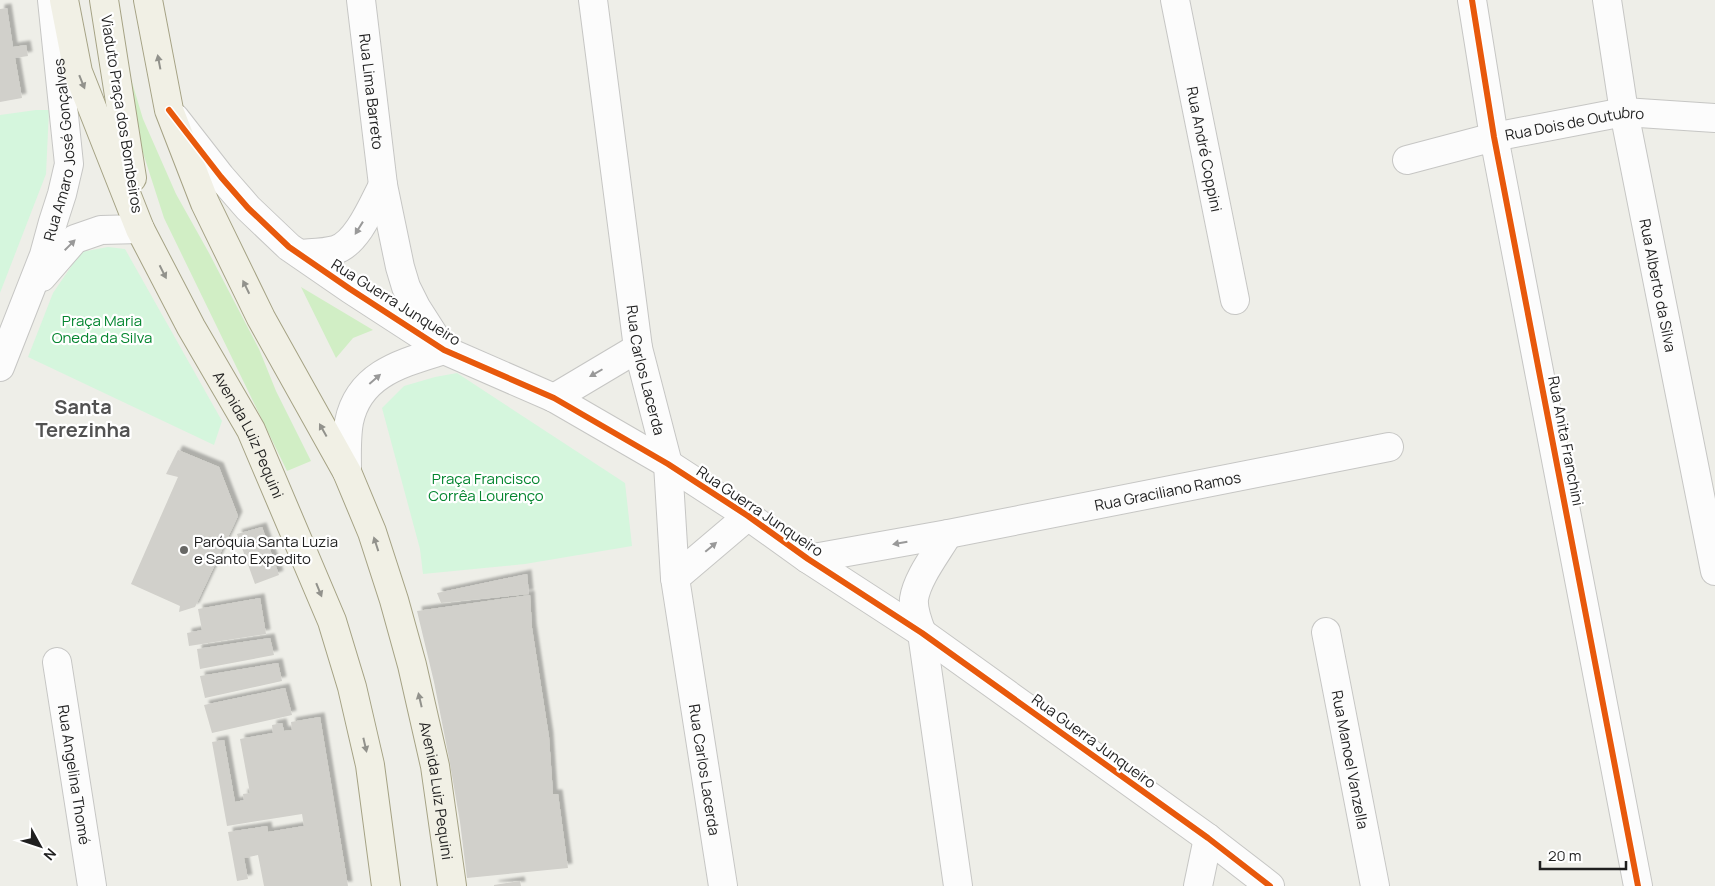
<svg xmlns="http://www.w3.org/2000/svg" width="1715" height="886" viewBox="0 0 1715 886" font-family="Manrope,sans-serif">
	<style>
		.grass { fill: #d1eec5 }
		.park { fill: #d5f6dd }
		.building { fill: #d1d0cb; filter: url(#shadow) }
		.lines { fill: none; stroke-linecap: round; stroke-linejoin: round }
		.street-casing { stroke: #c6c6c4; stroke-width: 30 }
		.primary-casing { stroke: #a5a284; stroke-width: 30 }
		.street { stroke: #fcfcfc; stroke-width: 28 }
		.primary { stroke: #f1f0e5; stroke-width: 28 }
		.cycleway-casing { stroke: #fff; stroke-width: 9 }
		.cycleway { stroke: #e8590c; stroke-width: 6 }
		.oneway { fill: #92928c }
		.oneway2 { fill: #999 }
		.poi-dot { fill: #676765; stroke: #fff; stroke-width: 2 }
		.labels { text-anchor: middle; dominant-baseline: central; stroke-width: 4.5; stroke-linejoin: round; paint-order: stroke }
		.street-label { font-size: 15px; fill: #1f1f1f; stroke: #fff }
		.park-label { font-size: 15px; fill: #058630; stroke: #fff }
		.poi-label { font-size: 15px; fill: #1f1f1f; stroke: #fff; text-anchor: start }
		.district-label { font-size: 20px; font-weight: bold; fill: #525252; stroke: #fff }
	</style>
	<defs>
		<filter id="shadow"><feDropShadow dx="4.5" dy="-4.5" stdDeviation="1" flood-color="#0004"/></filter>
	</defs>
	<rect width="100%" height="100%" fill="#eeeee8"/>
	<!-- grass -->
	<g class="grass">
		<path d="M120,42L143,119L176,194L209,253L259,349L276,391L311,461L287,471L164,218L135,128Z"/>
		<path d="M301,287L373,330L353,338L336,358Z"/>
	</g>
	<!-- park -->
	<g class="park">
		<path d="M36,110H49L46,174L0,293V115Z"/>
		<path d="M108,247L125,249L222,421L214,445L28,357L53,293L81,252Z"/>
		<path d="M457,373L625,483L632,546L525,564L423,574L420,549L382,408L404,386L435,377Z"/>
	</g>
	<!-- building -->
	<g class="building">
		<path d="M7,8L13,47L26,45L28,56L15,58L22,98L0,102V9Z"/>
		<path d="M178,450L219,467L238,516L195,607L179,612L180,606L131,584L178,477L166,474Z"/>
		<path d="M262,527L279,575L255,584L237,534Z"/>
		<path d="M527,574L529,594L441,603L437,593Z"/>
		<path d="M530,595L532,628L549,737L553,794H558L568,868L467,878L460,822L449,758L434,682L417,611Z"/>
		<path d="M260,598L266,634L189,646L187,633L202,630L198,609Z"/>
		<path d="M270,638L274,655L200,669L197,649Z"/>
		<path d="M278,663L282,681L205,698L200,676Z"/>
		<path d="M285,688L292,715L212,733L204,705Z"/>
		<path d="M320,717L348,886H264L258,855L244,858L248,879L237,881L228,832L267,826L268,832L304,826L302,814L227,826L212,742L224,740L235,802L244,800L243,794L250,793L240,739L273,733L272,725L282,723L284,731L292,730L291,722Z"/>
		<path d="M520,881L521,886H494V885Z"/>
	</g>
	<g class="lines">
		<!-- street casing -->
		<g class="street-casing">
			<g id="street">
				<path id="s1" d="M361,0L383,185L400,267L406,287L416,307L439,343"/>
				<path id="s2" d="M593,0L638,348L668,464L675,578L723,886"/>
				<path id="s3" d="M1175,0L1235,300"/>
				<path d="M1472,0L1494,137L1638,886"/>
				<path id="s4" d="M1607,0L1624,112L1715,571"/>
				<path d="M175,118L221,177L248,208L289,247L350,289L444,350L554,398L668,464L748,516L808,559L922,633L1208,838L1270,886"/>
				<path id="s5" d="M1407,160L1494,137L1624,112L1715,118"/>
				<path d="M300,254C311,253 324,253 335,250C357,244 373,204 383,185"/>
				<path d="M42,277L75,239L101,230L140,229"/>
				<path id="s6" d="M0,367L44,255L53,222L62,194L69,164L52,0"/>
				<path d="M554,398L638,348"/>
				<path d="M347,472C347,456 346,438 349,422C359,373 403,363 444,350"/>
				<path d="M948,534C937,553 917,578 914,599C913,610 918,623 922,633L958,886"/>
				<path id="s7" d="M808,559L948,534L1389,447"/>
				<path d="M675,578L748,516"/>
				<path id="s8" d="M1326,632L1375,886"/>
				<path id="s9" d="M57,662L92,886"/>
				<path d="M1198,886L1208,838"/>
			</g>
		</g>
		<!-- primary casing -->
		<g class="primary-casing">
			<g id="primary">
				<path id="s10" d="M64,0L78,72L140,229L191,327L251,430L332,621L352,687L370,765L386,886"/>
				<path d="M104,0L132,178"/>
				<path id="s11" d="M148,0L169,110L205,203L261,318L347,472L372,532L394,600L412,665L435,766L452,886"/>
			</g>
		</g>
		<!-- street -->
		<use href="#street" class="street"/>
		<!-- primary -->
		<use href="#primary" class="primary"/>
		<!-- cycleway casing -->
		<g class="cycleway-casing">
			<g id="cycleway">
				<path d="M1472,0L1494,137L1638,886"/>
				<path d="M169,110L221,177L248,208L289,247L350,289L444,350L554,398L668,464L748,516L808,559L922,633L1208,838L1270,886"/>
			</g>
		</g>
		<!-- cycleway -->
		<use href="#cycleway" class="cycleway"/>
	</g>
	<!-- one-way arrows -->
	<defs><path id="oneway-solid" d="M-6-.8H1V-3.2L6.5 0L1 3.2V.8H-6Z" transform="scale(1.25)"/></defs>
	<g class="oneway">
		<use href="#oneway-solid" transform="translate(159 62) rotate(-101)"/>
		<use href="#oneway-solid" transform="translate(82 82) rotate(68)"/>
		<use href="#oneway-solid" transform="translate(163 272) rotate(63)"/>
		<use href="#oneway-solid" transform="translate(246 287) rotate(-116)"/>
		<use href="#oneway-solid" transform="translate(323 430) rotate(-119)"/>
		<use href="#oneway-solid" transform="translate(376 544) rotate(-108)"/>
		<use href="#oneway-solid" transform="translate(319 590) rotate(68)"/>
		<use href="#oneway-solid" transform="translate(420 700) rotate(-103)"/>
		<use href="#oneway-solid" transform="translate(365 745) rotate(77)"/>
	</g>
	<g class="oneway2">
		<use href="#oneway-solid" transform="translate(359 228) rotate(122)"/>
		<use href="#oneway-solid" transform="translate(70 245) rotate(-45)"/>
		<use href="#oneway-solid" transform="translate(596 373) rotate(150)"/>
		<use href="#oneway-solid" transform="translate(375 379) rotate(-41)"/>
		<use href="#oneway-solid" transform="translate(900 543) rotate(170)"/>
		<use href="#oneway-solid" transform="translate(711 547) rotate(-40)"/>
	</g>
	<!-- markers -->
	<circle class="poi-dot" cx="184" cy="550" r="5"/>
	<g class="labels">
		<!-- street labels -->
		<g class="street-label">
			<text stroke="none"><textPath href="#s1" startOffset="92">Rua Lima Barreto</textPath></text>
			<text transform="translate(122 114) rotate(81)">Viaduto Praça dos Bombeiros</text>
			<text stroke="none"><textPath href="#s5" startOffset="172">Rua Dois de Outubro</textPath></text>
			<text stroke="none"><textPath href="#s6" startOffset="228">Rua Amaro José Gonçalves</textPath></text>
			<text stroke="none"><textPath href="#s3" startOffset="152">Rua André Coppini</textPath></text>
			<text stroke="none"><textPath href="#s4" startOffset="290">Rua Alberto da Silva</textPath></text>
			<text transform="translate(396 302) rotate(32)">Rua Guerra Junqueiro</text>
			<text stroke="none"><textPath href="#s2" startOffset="374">Rua Carlos Lacerda</textPath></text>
			<text stroke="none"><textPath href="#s10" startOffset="475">Avenida Luiz Pequini</textPath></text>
			<text transform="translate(1566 441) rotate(79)">Rua Anita Franchini</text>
			<text stroke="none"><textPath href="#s7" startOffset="366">Rua Graciliano Ramos</textPath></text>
			<text transform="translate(760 511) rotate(34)">Rua Guerra Junqueiro</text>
			<text transform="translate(1094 741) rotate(36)">Rua Guerra Junqueiro</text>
			<text stroke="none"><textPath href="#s8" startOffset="130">Rua Manoel Vanzella</textPath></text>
			<text stroke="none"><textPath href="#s2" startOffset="779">Rua Carlos Lacerda</textPath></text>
			<text stroke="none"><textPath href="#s9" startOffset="114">Rua Angelina Thomé</textPath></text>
			<text stroke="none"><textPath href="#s11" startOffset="848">Avenida Luiz Pequini</textPath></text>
		</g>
		<!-- park labels -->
		<g class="park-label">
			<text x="102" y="320">Praça Maria<tspan x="102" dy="17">Oneda da Silva</tspan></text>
			<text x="486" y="478">Praça Francisco<tspan x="486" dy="17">Corrêa Lourenço</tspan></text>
		</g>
		<!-- poi labels -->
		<g class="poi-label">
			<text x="194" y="541">Paróquia Santa Luzia<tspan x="194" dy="17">e Santo Expedito</tspan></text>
		</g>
		<!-- district labels -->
		<g class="district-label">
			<text x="83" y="406">Santa<tspan x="83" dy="23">Terezinha</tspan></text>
		</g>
	</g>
	<!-- north arrow -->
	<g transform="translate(40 846) rotate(130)" stroke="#ffffff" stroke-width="4" paint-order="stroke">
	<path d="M0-4L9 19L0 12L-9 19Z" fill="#1f1f1f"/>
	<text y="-8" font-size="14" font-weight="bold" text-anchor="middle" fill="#1f1f1f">N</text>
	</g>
	<!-- scale -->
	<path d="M1540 861v8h86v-8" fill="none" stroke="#1f1f1f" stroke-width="2.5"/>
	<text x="1548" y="861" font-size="15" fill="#1f1f1f" stroke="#ffffff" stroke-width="4" paint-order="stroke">20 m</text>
</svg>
